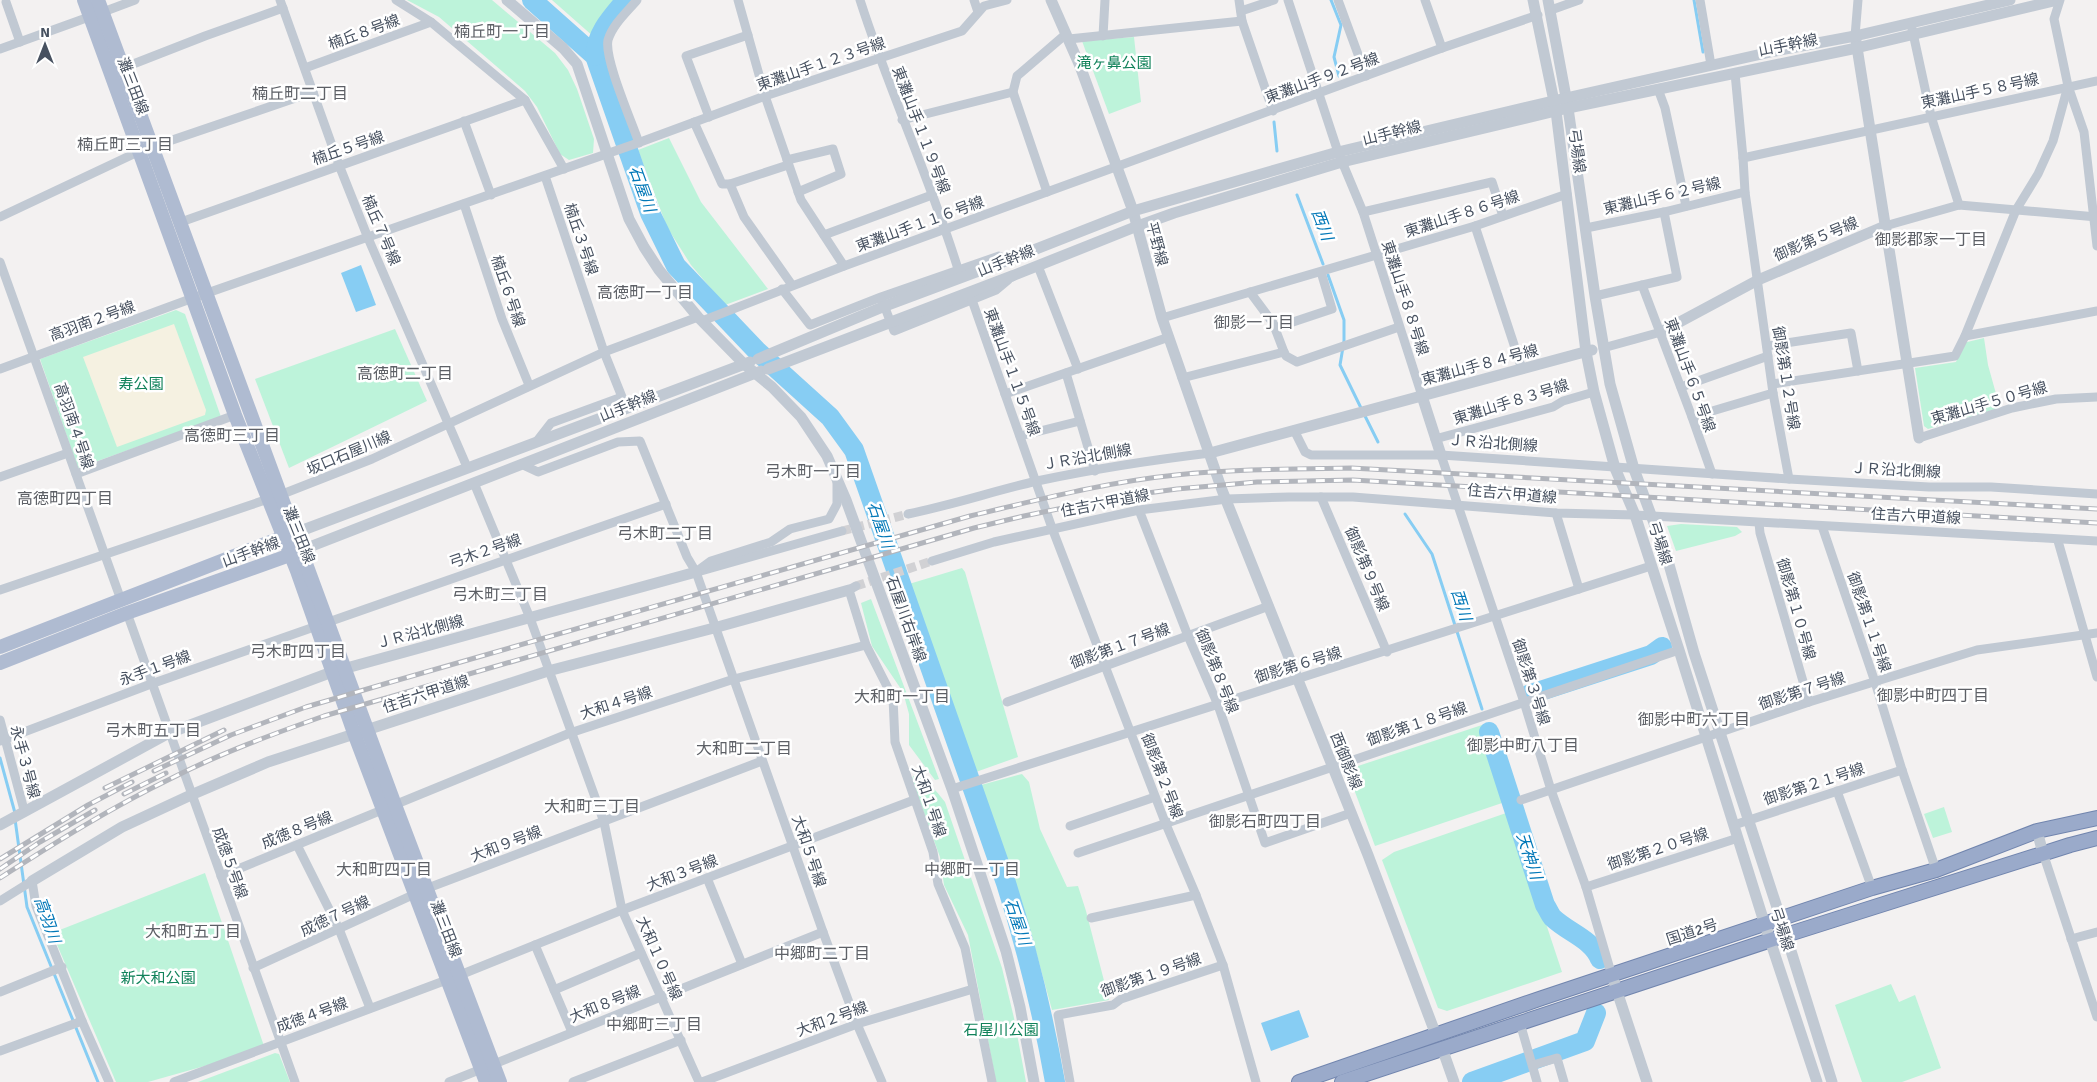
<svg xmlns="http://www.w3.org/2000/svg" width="2097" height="1082" viewBox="0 0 2097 1082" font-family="Signika,'Noto Sans JP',sans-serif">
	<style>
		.green { fill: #bdf3da }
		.sand { fill: #f5f1e1 }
		.water { fill: #87cdf3 }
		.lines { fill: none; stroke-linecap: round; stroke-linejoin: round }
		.stream { stroke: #87cdf3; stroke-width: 3 }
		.river { stroke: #87cdf3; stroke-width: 20 }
		.minor-tunnel { stroke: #d1d1d4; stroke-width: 9; stroke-dasharray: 9 4.5; stroke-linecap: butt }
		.trunk-casing { stroke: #7185ae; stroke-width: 16 }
		.minor { stroke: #c1c9d3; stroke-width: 9 }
		.tertiary { stroke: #c1c9d3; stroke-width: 11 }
		.primary { stroke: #afbbd1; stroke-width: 14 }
		.trunk { stroke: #9aaaca; stroke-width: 14 }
		.rail-casing { stroke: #b2b5bc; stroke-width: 5 }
		.rail { stroke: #fff; stroke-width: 3; stroke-dasharray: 9; stroke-linecap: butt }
		.tertiary-bridge { stroke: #c1c9d3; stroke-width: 11 }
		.labels { text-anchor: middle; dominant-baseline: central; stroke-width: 5; stroke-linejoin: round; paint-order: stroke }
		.street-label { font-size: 15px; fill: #475160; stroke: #fff }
		.park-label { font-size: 15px; fill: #11825a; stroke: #fff }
		.neighbourhood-label { font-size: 16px; fill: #5d6066; stroke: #fff }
		.water-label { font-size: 16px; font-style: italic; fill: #0278b8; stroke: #fff }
	</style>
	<rect width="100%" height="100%" fill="#f3f1f1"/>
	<!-- green -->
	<g class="green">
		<path d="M407,0H492L555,53L568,70L577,89L594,139L593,153L569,160L560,154L537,107L525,91L439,17Z"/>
		<path d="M552,0H619L601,24L594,37Z"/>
		<path d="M1134,37L1141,102L1109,114L1082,41Z"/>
		<path d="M669,138L701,202L768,289L725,305L691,265L667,227L638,150Z"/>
		<path d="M176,310L185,314L221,417L78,468L40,359Z"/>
		<path d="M395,329L427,401L289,468L255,379Z"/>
		<path d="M1984,338L1988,365L2000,408L1928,429L1924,426L1915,368L1956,362L1963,343Z"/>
		<path d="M1681,524L1737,527L1742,532L1735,536L1676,551L1667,526Z"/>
		<path d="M962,568L965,572L1018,757L973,773L909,584Z"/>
		<path d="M871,599L939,779L935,780L909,745V714L903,692L872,646L861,603Z"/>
		<path d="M1482,725L1505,802L1375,846L1348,773L1349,769Z"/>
		<path d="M1022,774L1029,782L1040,829L1067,887L1078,886L1086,911L1109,1000L1052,1010L1032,937L981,785Z"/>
		<path d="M913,776C926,777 937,792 945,802L1002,968L1014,1018L1026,1082H996L968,935L944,885L940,857L912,780Z"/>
		<path d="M1944,807L1952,832L1933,838L1924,814Z"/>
		<path d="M1509,812L1562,972L1447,1011L1438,1008L1382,860L1394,852Z"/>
		<path d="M205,873L265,1049L148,1082H116L52,933Z"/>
		<path d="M1891,984L1899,1002L1915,995L1941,1068L1902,1082H1862L1835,1005Z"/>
		<path d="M275,1053L279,1054L290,1082H198Z"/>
	</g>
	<!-- sand -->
	<path class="sand" d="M174,324L206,410L205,415L117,447L83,357Z"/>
	<!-- water -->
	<g class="water">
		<path d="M361,265L376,305L356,312L341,273Z"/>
		<path d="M1299,1010L1309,1037L1271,1051L1261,1023Z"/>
	</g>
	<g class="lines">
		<!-- stream -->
		<g class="stream">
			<path d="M1331,0L1341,25L1334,57L1339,76"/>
			<path d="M1694,0L1703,52"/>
			<path d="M1274,122L1277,151"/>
			<path d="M1297,195L1323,264"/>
			<path d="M1328,275L1344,320V341L1340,365L1361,408"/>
			<path d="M1364,414L1378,442"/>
			<path d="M1405,514L1432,554L1482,709"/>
			<path d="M0,758L15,813"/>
			<path d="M15,819L27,907L98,1082"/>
		</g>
		<!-- river -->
		<g class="river">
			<path d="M532,0L595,56L650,213L676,266L757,351L830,417L854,450L1006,883C1027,949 1043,1014 1055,1082"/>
			<path d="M595,56C597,32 611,18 626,0"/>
			<path d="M1528,695L1651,655L1662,647"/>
			<path d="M1489,732L1545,905C1548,909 1550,915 1553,918C1569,933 1592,939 1600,959"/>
			<path d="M1472,1082L1585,1041L1596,1013"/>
		</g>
		<!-- minor-tunnel -->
		<g class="minor-tunnel">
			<path d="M842,531L908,514"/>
			<path d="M856,586L932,561"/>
		</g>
		<!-- trunk casing -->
		<g class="trunk-casing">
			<g id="trunk">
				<path d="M1299,1082L1542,998L1872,888L1936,870L2037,831L2097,818"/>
				<path d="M1342,1082L1786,935L2070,845L2097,838"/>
			</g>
		</g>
		<!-- minor -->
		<g class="minor">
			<path d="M280,0L339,165L368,238L467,467"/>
			<path d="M396,0L431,22L525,100L564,169"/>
			<path d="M637,0C627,12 613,24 608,40C604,59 632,122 639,143"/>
			<path d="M738,0L765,96L801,200L844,266"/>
			<path d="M860,0C889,91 930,178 958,269"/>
			<path d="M974,0L978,12"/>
			<path d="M1239,0L1242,21L1273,111"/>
			<path d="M1288,0L1338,152L1363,212L1422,396"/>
			<path d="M1338,0L1366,76"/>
			<path d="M1425,0L1442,48"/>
			<path d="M1700,0L1711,65"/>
			<path d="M6,2L20,42"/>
			<path d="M1551,10L1579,0"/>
			<path d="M1241,11L1274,0"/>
			<path d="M103,12L135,0"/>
			<path d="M1911,24L1931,116L1959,205"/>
			<path d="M1103,36L1105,0"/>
			<path d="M1855,36L1858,0"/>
			<path d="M1069,39L1242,21"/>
			<path d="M0,49L89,17"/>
			<path d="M123,68L205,36L283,8"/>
			<path d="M305,68L431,22"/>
			<path d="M1735,73L1743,158"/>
			<path d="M2068,86L2084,132L2097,246"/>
			<path d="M1658,89L1665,108L1686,206"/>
			<path d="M709,117L686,56L748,35"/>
			<path d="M902,120L1013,92"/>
			<path d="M464,121L491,195"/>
			<path d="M694,122L722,184H730L744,217L792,285"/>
			<path d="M787,160L833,149L841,174L798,192"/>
			<path d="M730,184L788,165"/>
			<path d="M1047,192L1013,92L1017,76L1066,34"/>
			<path d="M464,204L502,319L529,385"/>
			<path d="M1363,212L1492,182L1503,216"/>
			<path d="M0,217L140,151L313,92"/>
			<path d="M181,222L525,100"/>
			<path d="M1475,226L1522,369"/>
			<path d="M1885,226L1959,205L2097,217"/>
			<path d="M1586,228L1664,212L1745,192"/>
			<path d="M824,235L932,195"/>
			<path d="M0,262L121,600"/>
			<path d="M1038,266L1078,369"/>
			<path d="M1642,285L1692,417L1712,474"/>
			<path d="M782,289L810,325L881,297L999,256L1008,260"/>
			<path d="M1250,292L1273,323L1284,352"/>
			<path d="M1595,296L1677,277L1664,212"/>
			<path d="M882,300L894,331L996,290L1008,280"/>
			<path d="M972,300L1052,528L1165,822L1196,895L1223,965L1256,1082"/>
			<path d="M1162,318L1475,226L1567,194"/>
			<path d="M702,321L844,266L1442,48L1538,15"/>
			<path d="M1275,328L1332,309L1321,272"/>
			<path d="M1965,336L2097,311"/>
			<path d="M1767,346L1851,333L1858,371"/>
			<path d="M1603,348L1661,332"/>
			<path d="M0,369L193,298L635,144L765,96L962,31L984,6L1007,0"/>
			<path d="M1066,373L1095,471"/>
			<path d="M1182,378L1284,352L1286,356L1297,362L1399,327"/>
			<path d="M1773,384L1955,356L1965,336L2016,210L2038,174L2053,141L2068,86L2054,19L2060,0"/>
			<path d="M1681,387L1768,356"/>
			<path d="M1005,394L1169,337"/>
			<path d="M1692,417L1773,393"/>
			<path d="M1294,430L1305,452L1311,455H1441L1789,479L1929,487H1991L2097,494"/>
			<path d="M1020,436L1080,421"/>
			<path d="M1919,438L2012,408L2056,399L2097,397"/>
			<path d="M1435,439L1553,407L1563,401L1594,392"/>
			<path d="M537,441L551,423L622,397L604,352L545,176"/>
			<path d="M1441,455L1524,702L1551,790L1586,887L1612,976"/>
			<path d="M523,465L538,472L618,442L640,441L687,557L696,572L823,932L857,1024L882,1082"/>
			<path d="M76,474L235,415"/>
			<path d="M0,477L68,453"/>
			<path d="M1789,479L1773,393L1745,192L1743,158L2097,81"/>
			<path d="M474,483L530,618L604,822L622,910L699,1082"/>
			<path d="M1321,497L1387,652"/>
			<path d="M1139,510L1188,636L1218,705L1265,843L1351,813"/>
			<path d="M1556,513L1579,589"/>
			<path d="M908,514C952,505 994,491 1037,481C1094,469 1152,460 1210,453"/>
			<path d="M1759,523L1760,533L1809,702"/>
			<path d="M1822,526L1875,682L1902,770L1936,870"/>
			<path d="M2058,541L2097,677"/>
			<path d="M932,561L994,542L1139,510L1227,499L1289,497H1353L1556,513L1635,515L2097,541"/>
			<path d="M701,571L842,531"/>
			<path d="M696,572L711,561L771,542L790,529L829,519L837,504V483"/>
			<path d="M856,586L849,590L866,645L893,698L895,742L933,852L938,884L965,948L992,1082"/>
			<path d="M0,590L280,495L372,459L604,352L698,317"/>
			<path d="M127,613L295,1082"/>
			<path d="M1007,702L1269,606"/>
			<path d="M0,720L24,810"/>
			<path d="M0,741L151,684L666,504"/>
			<path d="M952,789L1651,566"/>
			<path d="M1837,791L1872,888"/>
			<path d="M1521,800L1809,702L1977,650L2097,633"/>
			<path d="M1734,825L1902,770"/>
			<path d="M1070,826L1155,797"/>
			<path d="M297,845L339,929L370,1008"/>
			<path d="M1078,853L1679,650"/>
			<path d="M2043,853L2097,1017"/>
			<path d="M221,876L570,733L734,679L866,645"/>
			<path d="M707,878L742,964"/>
			<path d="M1586,887L1738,838"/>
			<path d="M0,901L32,881L36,906L82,1021"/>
			<path d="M1091,918L1196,895"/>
			<path d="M2071,939L2097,932"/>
			<path d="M535,945L572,1032"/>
			<path d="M253,968L428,888L762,761"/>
			<path d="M554,990L641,953"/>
			<path d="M0,992L62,967"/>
			<path d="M1520,1023L1537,1082"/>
			<path d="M0,1051L82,1021L109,1082"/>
			<path d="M1533,1065L1557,1058L1564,1082"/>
			<path d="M174,1082L460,975L622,910L914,800"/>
			<path d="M449,1082L823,932"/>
			<path d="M573,1082L681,1040"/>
			<path d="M702,1082L857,1024L973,989"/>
			<path d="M1070,1082L1058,1015L1113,1005L1121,999L1223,965"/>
		</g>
		<!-- tertiary -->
		<g class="tertiary">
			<path d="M507,0L563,48L577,64L629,219L644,247L659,270L698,317L744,364L772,387L801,417L827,456L846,500L952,789L1006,951L1020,1007L1034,1082"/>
			<path d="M1051,0L1080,66L1133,211L1162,318L1222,490L1368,855L1436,1035"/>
			<path d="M1533,0L1556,111L1586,352L1594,392L1615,468L1635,515L1679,650L1765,925L1817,1082"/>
			<path d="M1548,0L1568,108L1595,296L1610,384L1634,469L1668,561L1694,653L1786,935L1832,1082"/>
			<path d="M1856,41L1919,438"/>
			<path d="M1008,260L1133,211L1338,152L1566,98L1775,51L1855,36L2010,0"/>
			<path d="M1012,276L1135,227L1174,213L1342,162L1568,108L1852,49L2058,0"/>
			<path d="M1661,332L1758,280L1885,226"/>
			<path d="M1422,396L1441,455"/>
			<path d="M1210,453L1592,350"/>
			<path d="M295,533L750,362"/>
			<path d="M294,553L761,371"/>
			<path d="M0,825L169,733L332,672L696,572"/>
			<path d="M2037,831L2043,853"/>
			<path d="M32,881L122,827L191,795L268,762L548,671L714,628L849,590"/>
			<path d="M1612,976L1647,1082"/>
			<path d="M1442,1048L1454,1082"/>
		</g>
		<!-- primary -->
		<g class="primary">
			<path d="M84,0L235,415L297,571L354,733L486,1082"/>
			<path d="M98,0L395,805L500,1082"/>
			<path d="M0,647L291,534"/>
			<path d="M0,663L127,613L290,555"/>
		</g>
		<!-- trunk -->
		<use href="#trunk" class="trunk"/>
		<!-- rail casing -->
		<g class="rail-casing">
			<g id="rail">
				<path d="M154,771L231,735L306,707L391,682L970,516C1038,500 1106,482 1176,475C1234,469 1292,469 1351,468L2097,509"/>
				<path d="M105,788L224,730"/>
				<path d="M124,794L166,773"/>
				<path d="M0,859L88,805L132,782"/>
				<path d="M0,869L40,842L95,810"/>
				<path d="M0,878C56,842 112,807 172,778C221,753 273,734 324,716L974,528L1024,516L1111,498L1177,489L1257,482L1353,480L2097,523"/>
			</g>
		</g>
		<!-- rail -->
		<use href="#rail" class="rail"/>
		<!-- tertiary-bridge -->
		<g class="tertiary-bridge">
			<path d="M758,359L885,306L1008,260"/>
			<path d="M768,369L1012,276"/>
		</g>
	</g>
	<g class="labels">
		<!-- street labels -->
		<g class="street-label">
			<text transform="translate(364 32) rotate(-20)">楠丘８号線</text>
			<text transform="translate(1788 45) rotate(-11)">山手幹線</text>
			<text transform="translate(821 64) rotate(-19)">東灘山手１２３号線</text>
			<text transform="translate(1322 78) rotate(-20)">東灘山手９２号線</text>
			<text transform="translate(133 86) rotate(69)">灘三田線</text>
			<text transform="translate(1980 91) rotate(-12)">東灘山手５８号線</text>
			<text transform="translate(921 130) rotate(69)">東灘山手１１９号線</text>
			<text transform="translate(1392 133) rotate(-14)">山手幹線</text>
			<text transform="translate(348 148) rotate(-19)">楠丘５号線</text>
			<text transform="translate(1577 151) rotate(82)">弓場線</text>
			<text transform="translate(1662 196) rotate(-13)">東灘山手６２号線</text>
			<text transform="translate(1462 214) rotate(-18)">東灘山手８６号線</text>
			<text transform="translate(920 224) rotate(-20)">東灘山手１１６号線</text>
			<text transform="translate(381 230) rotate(67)">楠丘７号線</text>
			<text transform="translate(581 239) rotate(71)">楠丘３号線</text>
			<text transform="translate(1816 239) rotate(-23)">御影第５号線</text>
			<text transform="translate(1157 244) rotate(75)">平野線</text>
			<text transform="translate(1006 261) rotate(-22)">山手幹線</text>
			<text transform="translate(508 291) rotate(71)">楠丘６号線</text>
			<text transform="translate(1405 298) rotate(72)">東灘山手８８号線</text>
			<text transform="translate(92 321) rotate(-20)">高羽南２号線</text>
			<text transform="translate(1480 365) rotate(-15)">東灘山手８４号線</text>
			<text transform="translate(1012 372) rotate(70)">東灘山手１１５号線</text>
			<text transform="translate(1690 375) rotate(70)">東灘山手６５号線</text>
			<text transform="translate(1786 378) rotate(81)">御影第１２号線</text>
			<text transform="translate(1511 402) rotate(-17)">東灘山手８３号線</text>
			<text transform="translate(1989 403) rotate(-16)">東灘山手５０号線</text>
			<text transform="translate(628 406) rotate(-22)">山手幹線</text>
			<text transform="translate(74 426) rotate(71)">高羽南４号線</text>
			<text transform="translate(1493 443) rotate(4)">ＪＲ沿北側線</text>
			<text transform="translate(349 453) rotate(-23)">坂口石屋川線</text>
			<text transform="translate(1087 457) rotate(-10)">ＪＲ沿北側線</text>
			<text transform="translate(1896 470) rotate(3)">ＪＲ沿北側線</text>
			<text transform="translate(1512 494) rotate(5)">住吉六甲道線</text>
			<text transform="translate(1105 503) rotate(-11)">住吉六甲道線</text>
			<text transform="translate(1916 516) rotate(3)">住吉六甲道線</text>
			<text transform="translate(299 535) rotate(68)">灘三田線</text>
			<text transform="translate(1660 543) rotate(72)">弓場線</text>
			<text transform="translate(485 551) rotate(-19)">弓木２号線</text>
			<text transform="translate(251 552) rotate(-20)">山手幹線</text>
			<text transform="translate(1367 569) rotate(67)">御影第９号線</text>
			<text transform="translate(1796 609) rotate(74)">御影第１０号線</text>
			<text transform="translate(906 619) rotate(70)">石屋川右岸線</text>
			<text transform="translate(1869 622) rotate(71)">御影第１１号線</text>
			<text transform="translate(420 632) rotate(-15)">ＪＲ沿北側線</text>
			<text transform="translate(1120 646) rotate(-20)">御影第１７号線</text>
			<text transform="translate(1298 665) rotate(-17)">御影第６号線</text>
			<text transform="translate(155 668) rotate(-20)">永手１号線</text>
			<text transform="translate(1217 671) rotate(68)">御影第８号線</text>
			<text transform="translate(1531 682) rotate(72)">御影第３号線</text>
			<text transform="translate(1802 691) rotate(-18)">御影第７号線</text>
			<text transform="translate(426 694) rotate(-18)">住吉六甲道線</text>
			<text transform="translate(616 703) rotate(-18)">大和４号線</text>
			<text transform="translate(1417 724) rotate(-19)">御影第１８号線</text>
			<text transform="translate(1346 761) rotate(68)">西御影線</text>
			<text transform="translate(25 762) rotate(75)">永手３号線</text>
			<text transform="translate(1162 776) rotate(69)">御影第２号線</text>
			<text transform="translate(1814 784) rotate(-18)">御影第２１号線</text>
			<text transform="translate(929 801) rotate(71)">大和１号線</text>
			<text transform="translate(297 830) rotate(-22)">成徳８号線</text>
			<text transform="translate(506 844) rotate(-21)">大和９号線</text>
			<text transform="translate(1658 849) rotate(-18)">御影第２０号線</text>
			<text transform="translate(809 851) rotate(71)">大和５号線</text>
			<text transform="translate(230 863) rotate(70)">成徳５号線</text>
			<text transform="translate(682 873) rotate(-21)">大和３号線</text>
			<text transform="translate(335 916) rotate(-25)">成徳７号線</text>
			<text transform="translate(446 929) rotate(69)">灘三田線</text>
			<text transform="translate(1782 929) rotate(72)">弓場線</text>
			<text transform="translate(1692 932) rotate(-18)">国道2号</text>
			<text transform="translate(659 958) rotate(66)">大和１０号線</text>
			<text transform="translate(1151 975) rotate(-19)">御影第１９号線</text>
			<text transform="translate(605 1004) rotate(-22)">大和８号線</text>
			<text transform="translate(312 1015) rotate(-20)">成徳４号線</text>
			<text transform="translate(832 1019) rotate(-20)">大和２号線</text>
		</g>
		<!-- park labels -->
		<g class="park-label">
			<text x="1114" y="63">滝ヶ鼻公園</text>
			<text x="141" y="384">寿公園</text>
			<text x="158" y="978">新大和公園</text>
			<text x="1001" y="1030">石屋川公園</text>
		</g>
		<!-- neighbourhood labels -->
		<g class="neighbourhood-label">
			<text x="502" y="32">楠丘町一丁目</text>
			<text x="300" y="94">楠丘町二丁目</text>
			<text x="125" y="145">楠丘町三丁目</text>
			<text x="1931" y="240">御影郡家一丁目</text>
			<text x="645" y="293">高徳町一丁目</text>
			<text x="1254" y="323">御影一丁目</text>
			<text x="405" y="374">高徳町二丁目</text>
			<text x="232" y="436">高徳町三丁目</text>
			<text x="813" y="472">弓木町一丁目</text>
			<text x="65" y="499">高徳町四丁目</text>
			<text x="665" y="534">弓木町二丁目</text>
			<text x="500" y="595">弓木町三丁目</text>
			<text x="298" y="652">弓木町四丁目</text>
			<text x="1933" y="696">御影中町四丁目</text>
			<text x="902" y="697">大和町一丁目</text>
			<text x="1694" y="720">御影中町六丁目</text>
			<text x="153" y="731">弓木町五丁目</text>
			<text x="1523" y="746">御影中町八丁目</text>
			<text x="744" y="749">大和町二丁目</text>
			<text x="592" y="807">大和町三丁目</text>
			<text x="1265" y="822">御影石町四丁目</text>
			<text x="384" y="870">大和町四丁目</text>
			<text x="972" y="870">中郷町一丁目</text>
			<text x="193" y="932">大和町五丁目</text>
			<text x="822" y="954">中郷町二丁目</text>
			<text x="654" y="1025">中郷町三丁目</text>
		</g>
		<!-- water labels -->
		<g class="water-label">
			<text transform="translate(642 189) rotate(70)">石屋川</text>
			<text transform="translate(1322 225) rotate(69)">西川</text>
			<text transform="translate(880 525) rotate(71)">石屋川</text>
			<text transform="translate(1461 605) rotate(72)">西川</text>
			<text transform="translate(1529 856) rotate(72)">天神川</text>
			<text transform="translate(47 920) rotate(71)">高羽川</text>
			<text transform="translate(1017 922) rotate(71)">石屋川</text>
		</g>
	</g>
	<!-- north arrow -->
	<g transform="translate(45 45)" stroke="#ffffff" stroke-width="4" paint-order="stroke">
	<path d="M0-4L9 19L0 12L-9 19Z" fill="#475160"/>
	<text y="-8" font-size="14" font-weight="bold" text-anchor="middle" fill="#475160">N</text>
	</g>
</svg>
